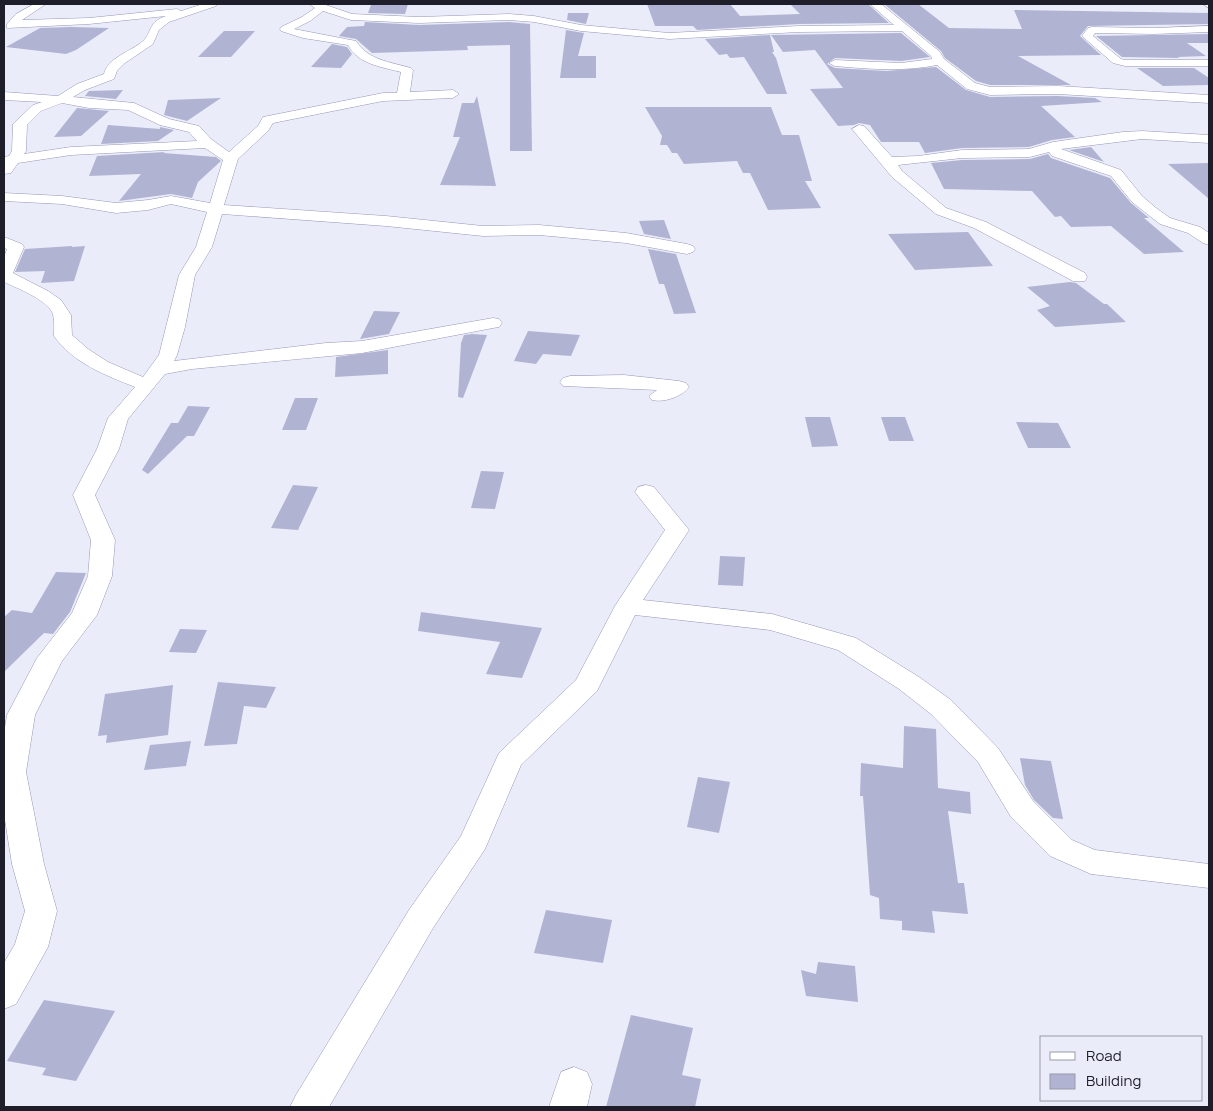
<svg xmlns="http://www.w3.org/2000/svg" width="1213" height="1111" viewBox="0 0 1213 1111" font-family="Manrope,sans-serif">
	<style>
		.building { fill: #b1b3d3 }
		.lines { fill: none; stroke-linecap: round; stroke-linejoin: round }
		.minor-casing { stroke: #9597b7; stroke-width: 1 }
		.minor { fill: #fff; fill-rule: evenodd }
	</style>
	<rect width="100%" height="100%" fill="#ebecfa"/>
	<!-- building -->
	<g class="building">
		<path d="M408,4L405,14L368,13L371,5Z"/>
		<path d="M647,4H730L740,16L800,14L790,4H868L889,23L799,24L697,30L693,26H655Z"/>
		<path d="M884,4H918L949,28L1022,29L1014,10L1209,13V24L1088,26L1080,36L1101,55L1018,56L1071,85H990L976,81L945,58L941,51Z"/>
		<path d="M568,13H589L586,24L567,20Z"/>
		<path d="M365,22L419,25L509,22L530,24L532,151H510V45L467,46L468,50L372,53L356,39L339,36L347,27L364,26Z"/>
		<path d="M71,27L109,28L76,50L66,54L6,47L40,28Z"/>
		<path d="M566,30L584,33L578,56H596V78H560Z"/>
		<path d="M224,31H255L231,57H198Z"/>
		<path d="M901,33L930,57L901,61L835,58L827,64L835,68L886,71L936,67L966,90L990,97L1058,96L1095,98L1102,102L1041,106L1075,137L1052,140L1029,147L962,148L925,153L919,142H881L870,125L859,123L854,125L838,126L810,89L843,88L815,50L783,52L771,35Z"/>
		<path d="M1209,34V43H1187L1206,56L1177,57L1180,58L1122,57L1096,36Z"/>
		<path d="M770,35L774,52H772L776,58L787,94H767L744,57L730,58L727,54L719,55L705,39Z"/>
		<path d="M332,44L347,47L352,54L341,68L311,67Z"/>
		<path d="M1137,68H1194L1209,78V85L1163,86Z"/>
		<path d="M123,90L116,99L85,96L89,91Z"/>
		<path d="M477,96L496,186L440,185L460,137H453L462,103H474Z"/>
		<path d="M221,98L187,121L164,115L168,100Z"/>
		<path d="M645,107H771L782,135H799L812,181H805L821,208L768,210L750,173H743L737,161L684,164L677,153H672L667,145H660L662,136Z"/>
		<path d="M77,108L109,111L81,136L54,137Z"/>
		<path d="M108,125L160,129V127L174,130L158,141L101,144Z"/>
		<path d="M1091,147L1104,162L1069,150Z"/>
		<path d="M165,152L163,153L216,157L221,161L198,182L192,198L171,194L119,201L141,174L89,176L97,156Z"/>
		<path d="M1048,154L1051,158L1110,178L1131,203L1149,218H1144L1184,252L1144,254L1111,226L1071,227L1061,216L1055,217L1032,191L944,189L931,163L962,160L1030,159Z"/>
		<path d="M1209,163V199L1168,164Z"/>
		<path d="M664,220L671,239L644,234L639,221Z"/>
		<path d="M968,232L993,266L915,270L888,234Z"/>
		<path d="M72,246V247L85,246L74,281L41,283L45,271L15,272L25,249Z"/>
		<path d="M648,249L676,254L696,313L674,314L664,284H659Z"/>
		<path d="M1070,282L1076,283L1104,304H1107L1126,322L1055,327L1037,310L1050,306L1027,287Z"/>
		<path d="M374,311L400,312L389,334L360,339Z"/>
		<path d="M528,331L580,335L571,356L543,354L536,364L514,361Z"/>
		<path d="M472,334L487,335L463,398L458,397L461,343L464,335Z"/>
		<path d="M388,350V374L335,377L336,357Z"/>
		<path d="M295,398H318L306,430H282Z"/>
		<path d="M188,406L210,407L194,436H187L148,474L142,470L171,423H178Z"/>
		<path d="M805,417H830L838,446L812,447Z"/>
		<path d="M881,417H905L914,441H889Z"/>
		<path d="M1016,422L1058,423L1071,448H1028Z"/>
		<path d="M481,471L504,472L495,509L471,508Z"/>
		<path d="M293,485L318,487L298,530L271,528Z"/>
		<path d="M720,556L745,557L743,586L718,585Z"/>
		<path d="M56,572L86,573L70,612L53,634L44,633L4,672V617L12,610L32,613Z"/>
		<path d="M421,612L542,628L522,678L486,674L500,642L418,631Z"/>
		<path d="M180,629L207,630L196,653L169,652Z"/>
		<path d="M218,682L276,687L266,708L244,706L237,744L204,746Z"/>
		<path d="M173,685L168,735L106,743L107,735L98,736L105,694Z"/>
		<path d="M904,726L936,729L938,788L970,792L971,814L948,811L958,883H964L968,914L932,911L935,933L902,930V921L880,919L879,898L870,895L863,796H860L861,763L903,768Z"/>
		<path d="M191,741L186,766L144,770L150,745Z"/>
		<path d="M1020,758L1051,761L1063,819L1053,818L1034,800L1025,785Z"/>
		<path d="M698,777L730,782L719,833L687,827Z"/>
		<path d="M546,910L612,920L603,963L534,953Z"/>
		<path d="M818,962L855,966L858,1002L806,996L801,970L816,974Z"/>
		<path d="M44,1000L115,1011L76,1081L42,1075L46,1068L7,1061Z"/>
		<path d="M631,1015L693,1028L682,1075L701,1079L695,1107H606Z"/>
	</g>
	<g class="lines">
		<!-- minor casing -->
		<g class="minor-casing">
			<g id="minor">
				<path d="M34,4H46L22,20L89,18L177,9L181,11L203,4H217L216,6L169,22L159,30L153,44L125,63L117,71L114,79L85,90L73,97L134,103L169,119L199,126L211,139L229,152L258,126L263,117L383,93H397L401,72C381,67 358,64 348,45L303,38L281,31L280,29L281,27L302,17L315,8L309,4H323L352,14L419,17L509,14L534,16L581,25L669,33L799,26L894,25L870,4H881L940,52L944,59L975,83L990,87L1058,86L1209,95V103L1058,94L990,95L967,89L937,65C903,72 869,69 835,66L829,63L835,60L901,63L932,59L931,56L902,31L799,32L669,39L581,31L534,22L509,20L419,23L351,20L323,11L310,21L294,29L356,41C368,60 390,62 411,68L413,70L410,92L453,90L459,94L453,98L383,101L273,123L268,131L238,159L224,205L386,216L483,226L539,225L626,233L687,244L693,246L695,249L693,252L687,254L626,243L539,235L483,236L386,226L222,214L212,247L195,275L185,327L177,355L174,361L326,343L362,341L493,318L499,319L502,323L499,327L493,328L362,353L192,369L165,374L128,419L119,449L95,495L115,540L112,576L97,615L62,661L35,715L26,772L44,864L57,911L48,947L16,1004L4,1009V963L15,944L25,911L12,864L4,814V733L7,715L37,658L72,613L88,576L91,540L73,495L97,449L108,418L135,387C105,375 73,363 54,336C54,328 55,319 52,312C45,299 17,288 4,282V257L7,249L4,248V237L22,244L24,247L13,273L48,291L61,300L71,315L72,335L88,349L108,362L143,377L159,355L179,275L196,247L207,212L171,204L148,210L116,213L62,204L4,201V193L62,196L116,203L148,200L171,196L210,203L223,160L205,148L71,155L18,163L11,173L4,174V157L9,156L12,151L13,124L33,105L42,102L4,100V92L58,96L77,84L104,74C107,58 132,51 143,41C152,33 148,22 166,16L89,24L7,28V24L16,14ZM62,103L89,108L128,110L160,125L189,132L197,141L71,147L24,154L26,151L27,125L41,111Z"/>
				<path d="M1203,4H1209V8Z"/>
				<path d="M1209,26V32L1154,34L1095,33L1093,36L1121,59L1125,60H1209V66H1125L1113,63L1082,36L1088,28L1092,27L1154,28Z"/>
				<path d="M859,125L864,126L892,157L918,156L962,150L1029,149L1053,142L1123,132L1142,131L1209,135V143L1142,139L1061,149L1121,170L1142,196L1156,208L1170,218L1200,227L1209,233V245L1203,243L1188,233L1160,224L1132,202L1111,176L1052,156L1049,152L1030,157L962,158L898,165L902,171L946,208L986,222L1085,273L1087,277L1085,281H1073L974,228L936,214L892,177L852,129Z"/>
				<path d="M624,375L679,381L686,383L689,387C682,397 663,403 652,400L649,396L657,390L563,386L560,382L563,378L570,376Z"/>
				<path d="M646,485L654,487L689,530L643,600L772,614L856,638L919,677L951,700L998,748L1033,801L1072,840L1095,850L1209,864V888L1091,874L1050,856L1011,817L978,762L931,714L899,689L838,650L770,630L635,615L597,691L521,765L485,849L433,928L329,1107H290L296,1095L409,910L461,836L499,753L576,680L615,606L665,530L635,492L638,487Z"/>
				<path d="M574,1067L587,1072L592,1084L587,1107H549L561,1072Z"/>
			</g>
		</g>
		<!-- minor -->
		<use href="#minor" class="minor"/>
	</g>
	<!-- border -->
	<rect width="1213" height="1111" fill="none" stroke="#1d1e2a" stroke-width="10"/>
	<!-- legend -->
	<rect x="1040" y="1036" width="162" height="65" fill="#ebecfa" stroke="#999aa7"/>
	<rect x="1050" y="1052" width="25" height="8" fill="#ffffff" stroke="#999aa7"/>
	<text x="1086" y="1061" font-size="15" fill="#1d1e2a">Road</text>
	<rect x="1050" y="1074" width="25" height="15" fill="#b1b3d3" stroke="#999aa7"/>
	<text x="1086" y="1086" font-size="15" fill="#1d1e2a">Building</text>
</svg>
